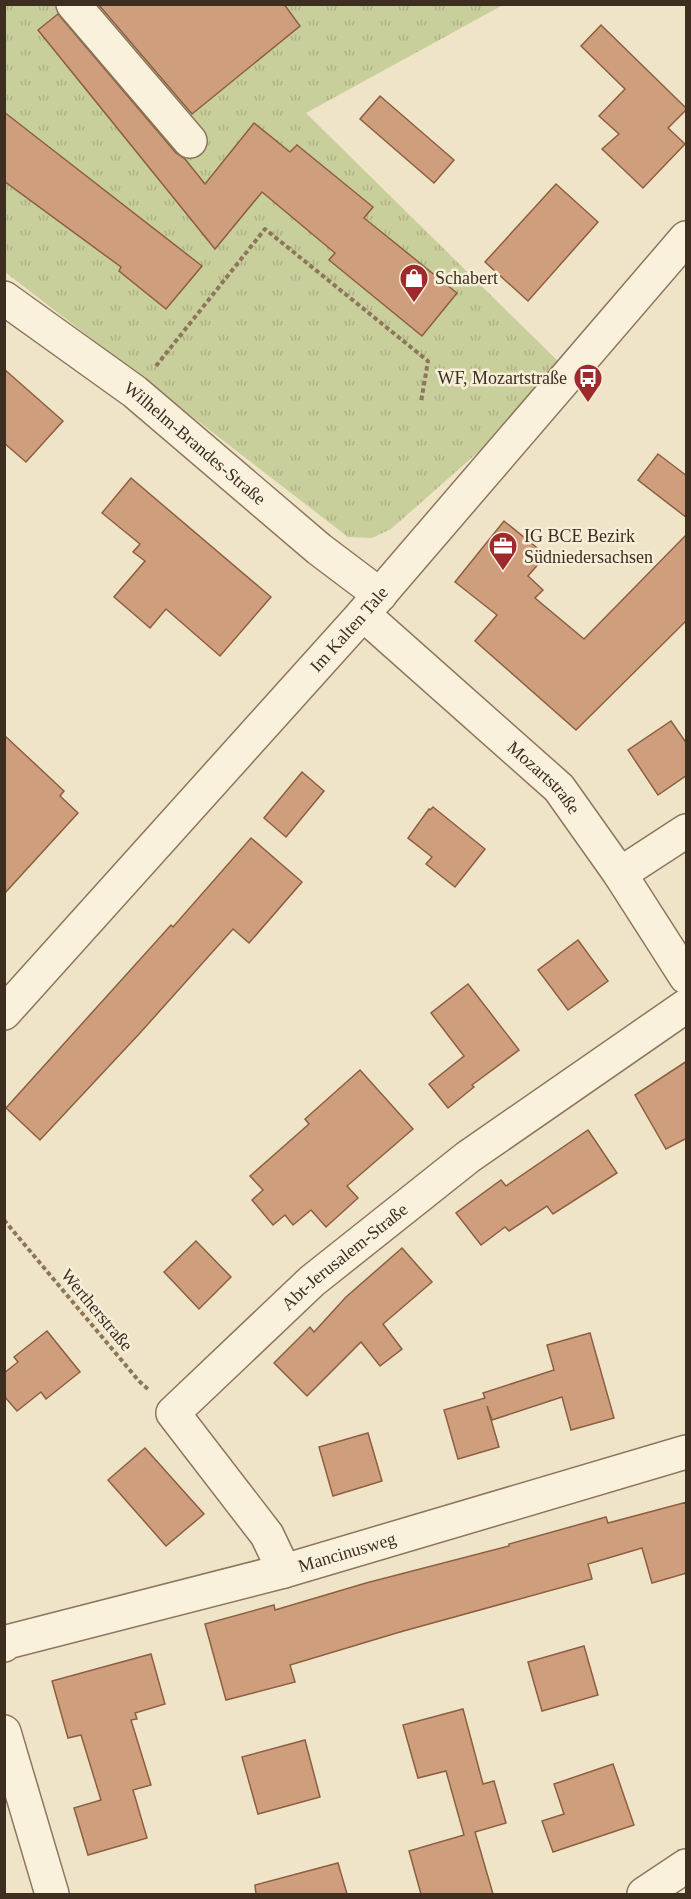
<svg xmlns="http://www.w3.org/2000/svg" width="691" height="1899" viewBox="0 0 691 1899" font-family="'Times New Roman',serif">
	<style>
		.grass { fill: url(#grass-tufts) }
		.building { fill: #cf9f7d; stroke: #8d5f41; stroke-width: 1.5 }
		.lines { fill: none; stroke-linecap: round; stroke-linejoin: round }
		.minor-casing { stroke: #8d765c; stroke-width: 36 }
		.path { stroke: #8d765c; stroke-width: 4; stroke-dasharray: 4.5 3; stroke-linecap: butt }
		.minor { stroke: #faf1dc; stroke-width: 33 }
		.labels { text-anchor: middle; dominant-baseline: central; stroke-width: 5; stroke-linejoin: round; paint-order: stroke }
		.poi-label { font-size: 18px; fill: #3d2e20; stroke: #f7eed8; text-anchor: start }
		.street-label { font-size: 18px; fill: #3d2e20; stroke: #f7eed8 }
	</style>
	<defs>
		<pattern id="grass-tufts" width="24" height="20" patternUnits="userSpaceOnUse" patternTransform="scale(1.5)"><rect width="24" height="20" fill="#c9cf9b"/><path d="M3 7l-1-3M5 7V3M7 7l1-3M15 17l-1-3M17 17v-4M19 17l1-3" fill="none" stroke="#aeb285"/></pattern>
	</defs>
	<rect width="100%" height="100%" fill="#f0e4c8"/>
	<!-- grass -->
	<path class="grass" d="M4,5H503L306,113L569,372L391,529L372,538L348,537L5,272Z"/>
	<!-- building -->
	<g class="building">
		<path d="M98,4H284L300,26L192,114Z"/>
		<path d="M58,14L176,153L185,159L205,184L254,123L290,152L297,145L373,207L364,218L457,293L422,336L329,260L335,253L262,192L215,249L38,30Z"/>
		<path d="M601,25L687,109L668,128L685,144L643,188L602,149L619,134L599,116L625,89L581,46Z"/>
		<path d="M380,96L454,160L434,183L360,119Z"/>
		<path d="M4,112L202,266L166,309L119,271L121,267L4,181Z"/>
		<path d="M556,184L598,222L528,301L485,262Z"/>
		<path d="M4,369L63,421L26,462L4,443Z"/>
		<path d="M658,454L687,476V518L638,480Z"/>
		<path d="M131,478L271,597L220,656L166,609L150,628L114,597L145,561L133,552L140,544L102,513Z"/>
		<path d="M504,521L546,555L528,576L543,590L535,598L584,639L687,534V620L576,730L475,641L497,615L455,582Z"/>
		<path d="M671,721L687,744V775L658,795L628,750Z"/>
		<path d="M4,735L64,791L60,796L78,813L4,894Z"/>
		<path d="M302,772L324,791L286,837L264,818Z"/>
		<path d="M433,807L485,849L455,887L426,864L432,857L408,838L429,809L430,810Z"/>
		<path d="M251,838L302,882L249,943L233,929L140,1033L40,1140L6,1108L171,925L173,927Z"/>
		<path d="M578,940L608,981L568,1010L538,970Z"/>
		<path d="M468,984L519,1050L472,1085L474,1087L448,1108L429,1084L464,1056L431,1013Z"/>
		<path d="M687,1061V1138L666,1149L635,1095Z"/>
		<path d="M360,1070L413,1129L347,1186L358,1198L326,1227L311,1210L293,1225L285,1215L273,1225L252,1200L263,1190L250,1176L309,1124L305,1119Z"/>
		<path d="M588,1130L617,1173L553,1214L547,1206L509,1231L505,1227L481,1245L456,1213L501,1180L506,1186Z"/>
		<path d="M196,1241L231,1277L199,1309L164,1272Z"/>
		<path d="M402,1248L432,1282L383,1324L402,1349L380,1366L361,1342L307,1396L274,1363L310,1327L314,1332L346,1297Z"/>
		<path d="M47,1331L80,1372L46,1399L41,1392L17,1411L4,1396V1373L18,1362L14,1357Z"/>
		<path d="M590,1333L614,1418L571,1430L562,1397L492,1420L487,1406L499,1447L458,1459L444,1410L485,1398L483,1393L554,1370L547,1345Z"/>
		<path d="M368,1433L382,1481L333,1496L319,1447Z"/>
		<path d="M145,1448L204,1514L166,1546L108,1480Z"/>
		<path d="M687,1502V1573L652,1583L642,1548L588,1564L592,1579L400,1632L290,1665L295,1682L226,1700L205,1624L274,1605L275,1610L366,1583L509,1546V1544L606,1517L608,1523Z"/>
		<path d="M584,1646L598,1695L542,1711L528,1662Z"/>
		<path d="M151,1654L165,1704L135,1713L137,1719L131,1720L151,1785L133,1790L147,1838L88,1855L74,1808L101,1800L81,1735L68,1738L52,1681Z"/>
		<path d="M463,1709L483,1784L494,1781L506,1823L475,1832L493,1894H421L409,1851L464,1835L446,1771L418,1778L403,1725Z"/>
		<path d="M305,1740L320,1797L258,1814L242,1757Z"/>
		<path d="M613,1764L634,1825L553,1852L542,1821L564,1814L554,1784Z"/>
		<path d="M338,1863L347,1894H256L255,1885Z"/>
	</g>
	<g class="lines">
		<!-- minor casing -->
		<g class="minor-casing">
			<g id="minor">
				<path d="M73,4L190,141"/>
				<path id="s1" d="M4,298L135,392L319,549L380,595"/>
				<path id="s2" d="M363,614L559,788L620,874L686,977"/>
				<path d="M620,874L686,831"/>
				<path id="s3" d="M4,1013L363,614L686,238"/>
				<path id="s4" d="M284,1571L267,1535L173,1413L312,1281L468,1157L686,1006"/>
				<path id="s5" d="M4,1645L7,1642L284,1571L686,1452"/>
				<path d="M4,1732L52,1894"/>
				<path d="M644,1894L686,1866"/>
			</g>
		</g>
		<!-- path -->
		<g class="path">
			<path d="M156,366L265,229L428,361L421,402"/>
			<path d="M4,1220L139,1381L149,1390"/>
		</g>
		<!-- minor -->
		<use href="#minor" class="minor"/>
	</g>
	<!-- icons -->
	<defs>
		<g id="shop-pin" transform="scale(1.5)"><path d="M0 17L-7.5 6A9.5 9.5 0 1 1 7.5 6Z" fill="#9e2a2b" stroke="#f7eed8"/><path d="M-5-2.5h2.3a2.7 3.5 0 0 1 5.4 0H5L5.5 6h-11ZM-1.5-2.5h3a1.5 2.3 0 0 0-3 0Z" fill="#fff"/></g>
		<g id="bus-pin" transform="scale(1.5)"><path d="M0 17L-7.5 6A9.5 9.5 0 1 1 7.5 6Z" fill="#9e2a2b" stroke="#f7eed8"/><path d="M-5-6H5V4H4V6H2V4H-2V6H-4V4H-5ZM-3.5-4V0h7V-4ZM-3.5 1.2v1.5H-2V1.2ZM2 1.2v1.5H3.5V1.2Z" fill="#fff"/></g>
		<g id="office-pin" transform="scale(1.5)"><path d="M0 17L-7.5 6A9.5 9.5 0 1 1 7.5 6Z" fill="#9e2a2b" stroke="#f7eed8"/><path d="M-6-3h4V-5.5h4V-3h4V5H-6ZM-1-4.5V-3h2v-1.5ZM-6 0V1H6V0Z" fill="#fff"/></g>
	</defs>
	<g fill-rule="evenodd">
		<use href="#shop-pin" x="414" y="278"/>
		<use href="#bus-pin" x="588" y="378"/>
		<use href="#office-pin" x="503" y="546"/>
	</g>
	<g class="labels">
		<!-- poi labels -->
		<g class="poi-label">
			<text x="435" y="278">Schabert</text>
			<text x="567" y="378" text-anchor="end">WF, Mozartstraße</text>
			<text x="524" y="536">IG BCE Bezirk<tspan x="524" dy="21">Südniedersachsen</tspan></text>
		</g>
		<!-- street labels -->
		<g class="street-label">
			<text stroke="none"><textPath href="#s1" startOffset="240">Wilhelm-Brandes-Straße</textPath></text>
			<text stroke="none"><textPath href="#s3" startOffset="516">Im Kalten Tale</textPath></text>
			<text stroke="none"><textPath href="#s2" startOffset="244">Mozartstraße</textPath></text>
			<text stroke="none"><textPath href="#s4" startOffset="426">Abt-Jerusalem-Straße</textPath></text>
			<text transform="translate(97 1310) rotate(50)">Wertherstraße</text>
			<text stroke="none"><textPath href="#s5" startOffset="356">Mancinusweg</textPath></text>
		</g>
	</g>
	<!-- border -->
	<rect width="691" height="1899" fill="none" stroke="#3d2e20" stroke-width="12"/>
</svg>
